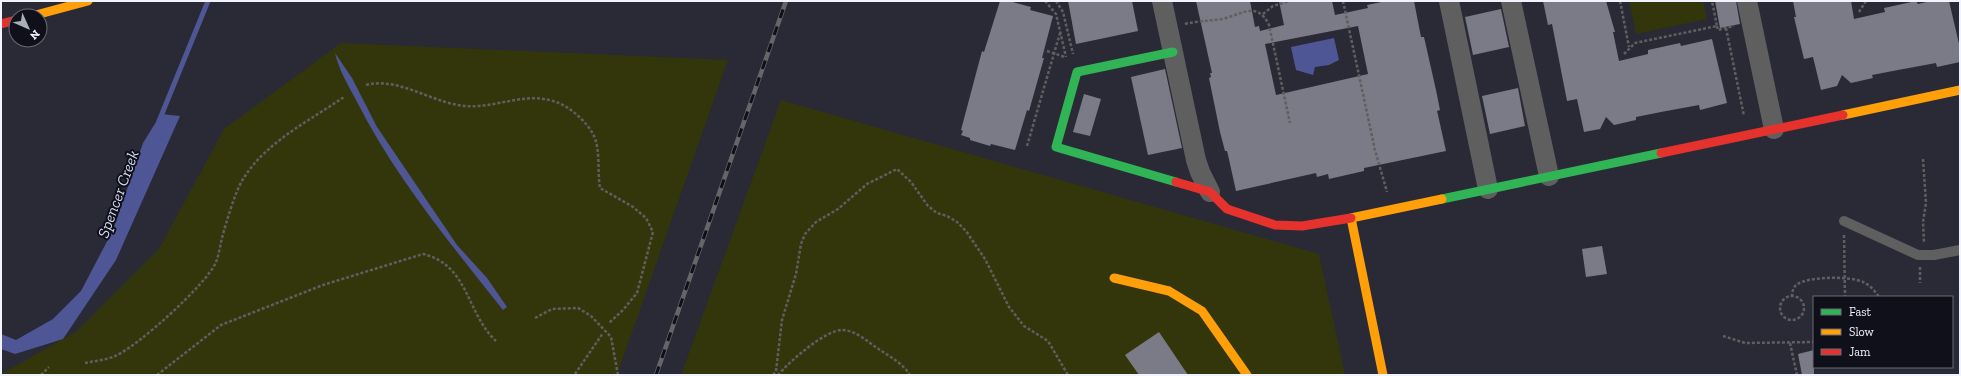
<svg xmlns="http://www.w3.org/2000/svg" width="1961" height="376" viewBox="0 0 1961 376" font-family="'Zilla Slab',serif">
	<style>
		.green { fill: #33360b }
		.water { fill: #4f5696 }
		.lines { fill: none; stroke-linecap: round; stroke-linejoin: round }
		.stream { stroke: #4f5696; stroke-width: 5 }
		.building { fill: #7a7b86; fill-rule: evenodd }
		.path { stroke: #5f5f61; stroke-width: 2.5; stroke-dasharray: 3 2; stroke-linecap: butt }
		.lane { stroke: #5f5f60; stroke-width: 10 }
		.street { stroke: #5f5f60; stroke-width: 20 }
		.fast { stroke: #30b455; stroke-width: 9 }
		.slow { stroke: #ff9f0a; stroke-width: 9 }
		.jam { stroke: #e5322d; stroke-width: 9 }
		.rail-casing { stroke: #656668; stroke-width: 4.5 }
		.rail { stroke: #0f101a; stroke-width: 3; stroke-dasharray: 9; stroke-linecap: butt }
		.labels { text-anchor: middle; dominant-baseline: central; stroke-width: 4; stroke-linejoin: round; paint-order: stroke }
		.water-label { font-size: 16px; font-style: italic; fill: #d6daee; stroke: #0f101a }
	</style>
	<rect width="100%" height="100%" fill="#292a36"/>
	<!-- green -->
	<g class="green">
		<path d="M1629,1H1703L1707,19L1636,34Z"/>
		<path d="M341,43L728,60L617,375H1V372L3,373L77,331L159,249L224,129Z"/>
		<path d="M781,100L1319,254L1345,375H681Z"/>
	</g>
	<!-- water -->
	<g class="water">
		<path d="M1334,38L1339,60L1329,65L1315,67L1313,75L1296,70L1291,47Z"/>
		<path d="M335,53L352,78L377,127L457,245L487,278L507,307L503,310C451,244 394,176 356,100C348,85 339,70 335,53Z"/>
		<path d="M161,114L180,116L116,260L63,339L15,354L1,349V334L16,340L53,319L81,291L113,230L143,143Z"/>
	</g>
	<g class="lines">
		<!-- stream -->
		<path class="stream" d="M159,121L208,1"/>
	</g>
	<!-- building -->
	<g class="building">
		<path d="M1000,1H1009L1031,7L1030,10L1053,16L1042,58H1044L1029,111L1027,110L1015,150L991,144L990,146L970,140V138L961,135L963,131L961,130L982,51L984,52Z"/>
		<path d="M1068,1H1132L1138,31L1076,44Z"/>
		<path d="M1196,1H1250L1255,27L1259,26L1260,31L1284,25L1279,1H1332L1335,15L1368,8L1367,5L1386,1H1414L1421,37H1424L1436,90L1440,110L1437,111L1438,115L1446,151L1364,168V171L1329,179L1328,174L1317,177L1316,173L1236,191L1228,155L1227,151H1225L1220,132L1209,78L1211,77L1210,73H1212ZM1358,26L1368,74L1276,95L1265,44Z"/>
		<path d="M1543,1H1606L1615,32H1613L1619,61L1648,54V50L1680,43L1681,46L1712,39L1727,103L1700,110L1699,105L1661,112L1636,117V120L1614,125L1606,117L1600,129L1584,132L1577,99L1567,101L1552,24L1548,25Z"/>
		<path d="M1715,1H1736L1740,24L1720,28Z"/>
		<path d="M1793,1H1851L1854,19L1885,12L1884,8L1916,1L1918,4L1931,1H1949L1960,48V62L1937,67L1936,63L1898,70L1872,75L1873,78L1851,83L1842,75L1837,86L1821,90L1813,57L1804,59L1794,17H1796Z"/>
		<path d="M1501,9L1509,47L1473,55L1465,17Z"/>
		<path d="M1165,69L1182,148L1148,155L1131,77Z"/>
		<path d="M1518,88L1525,126L1490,134L1482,96Z"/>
		<path d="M1084,94L1101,99L1090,136L1073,132Z"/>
		<path d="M1602,246L1607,274L1586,277L1582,249Z"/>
		<path d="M1159,332L1188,375H1139L1125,355Z"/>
		<path d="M1814,350V375H1802L1798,354Z"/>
	</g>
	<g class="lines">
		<!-- path -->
		<g class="path">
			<path d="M1045,1L1056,14L1066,57"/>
			<path d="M1056,1L1063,12L1073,54"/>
			<path d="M1343,1L1375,150L1387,192"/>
			<path d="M1620,1L1629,47"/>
			<path d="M1859,12L1866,1"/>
			<path d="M1263,14L1273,6L1290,1"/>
			<path d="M1185,24C1197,21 1209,21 1222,19C1241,15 1257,0 1269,25L1290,123"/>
			<path d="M1717,26L1718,30L1734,26"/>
			<path d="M1726,28L1744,116"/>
			<path d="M1047,51L1065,57"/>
			<path d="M1624,54L1635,43L1717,26L1712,1"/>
			<path d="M366,85C397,77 428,100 458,105C495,112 528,86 565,106C575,112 587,123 593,134C601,149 597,171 600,188L633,207L646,218L653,232L637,293L623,310L609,323"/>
			<path d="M1027,146L1060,33"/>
			<path d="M1923,159L1926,203L1923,222L1924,242"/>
			<path d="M1844,235L1845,297"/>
			<path d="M1920,267V283"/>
			<circle cx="1792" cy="308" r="12"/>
			<path d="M1792,297C1792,292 1793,288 1796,285C1807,276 1851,276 1863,282C1870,285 1875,291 1879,297"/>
			<path d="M535,318L552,309L578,308L591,316L611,337L618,375"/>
			<path d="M1723,336L1745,343L1814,342"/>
			<path d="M1790,343L1797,375"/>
			<path d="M85,363C95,361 106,360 115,356C137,347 207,284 216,262C219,255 220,246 222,238C226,223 235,192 243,179C266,142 309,121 344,97"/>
			<path d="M575,374L603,333"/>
			<path d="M41,375L49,367"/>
			<path d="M157,375L221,325L323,285L423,254C469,265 466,313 496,341"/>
			<path d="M773,375L776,371L782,320L796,274L801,244L805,234L816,222L838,209L867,184L897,169L911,182L928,206L937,213L947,216L957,222L966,231L985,259L1009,307L1024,326L1048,341L1068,375"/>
			<path d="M778,375C789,362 825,330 842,330C856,330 869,343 880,350C891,357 903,364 910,375"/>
		</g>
		<!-- lane -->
		<path class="lane" d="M1844,221L1918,255H1934L1960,250"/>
		<!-- street -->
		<g class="street">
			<path d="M1162,1L1196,160L1200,172L1210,192"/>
			<path d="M1449,1L1488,189"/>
			<path d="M1511,1L1549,176"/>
			<path d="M1747,1L1774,129"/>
		</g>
		<!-- fast -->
		<g class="fast">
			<path d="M1173,52L1077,72L1056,147L1176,182"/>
			<path d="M1442,199L1661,153"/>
		</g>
		<!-- slow -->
		<g class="slow">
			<path d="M32,16L88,1"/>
			<path d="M1843,115L1960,90"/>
			<path d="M1114,278L1169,291L1202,311L1247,375"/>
			<path d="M1383,375L1351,218L1442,199"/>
		</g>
		<!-- jam -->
		<g class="jam">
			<path d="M1,24L16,20"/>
			<path d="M1661,153L1843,115"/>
			<path d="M1176,182L1210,192L1227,209L1275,225L1302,226L1351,218"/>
		</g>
		<!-- rail casing -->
		<g class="rail-casing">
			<path id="rail" d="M656,375L786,1"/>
		</g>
		<!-- rail -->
		<use href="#rail" class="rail"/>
	</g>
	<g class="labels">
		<!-- water labels -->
		<g class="water-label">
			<text transform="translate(118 194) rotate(-70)">Spencer Creek</text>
		</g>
	</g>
	<!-- border -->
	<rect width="1961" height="376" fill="none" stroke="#f1f3fe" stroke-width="4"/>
	<!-- legend -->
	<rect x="1813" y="296" width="140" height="72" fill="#0f101a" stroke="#696b75"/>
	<rect x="1821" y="309" width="20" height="6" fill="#30b455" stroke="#696b75"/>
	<text x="1849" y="316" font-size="12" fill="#f1f3fe">Fast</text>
	<rect x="1821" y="329" width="20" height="6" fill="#ff9f0a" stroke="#696b75"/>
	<text x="1849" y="336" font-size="12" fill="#f1f3fe">Slow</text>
	<rect x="1821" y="349" width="20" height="6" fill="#e5322d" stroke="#696b75"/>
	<text x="1849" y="356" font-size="12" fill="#f1f3fe">Jam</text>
	<!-- north arrow -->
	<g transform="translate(28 28) rotate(135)"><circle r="19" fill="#0f101a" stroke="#696b75"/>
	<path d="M0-3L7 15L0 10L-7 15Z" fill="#abadb8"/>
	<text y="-6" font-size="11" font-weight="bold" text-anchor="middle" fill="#f1f3fe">N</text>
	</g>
</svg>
